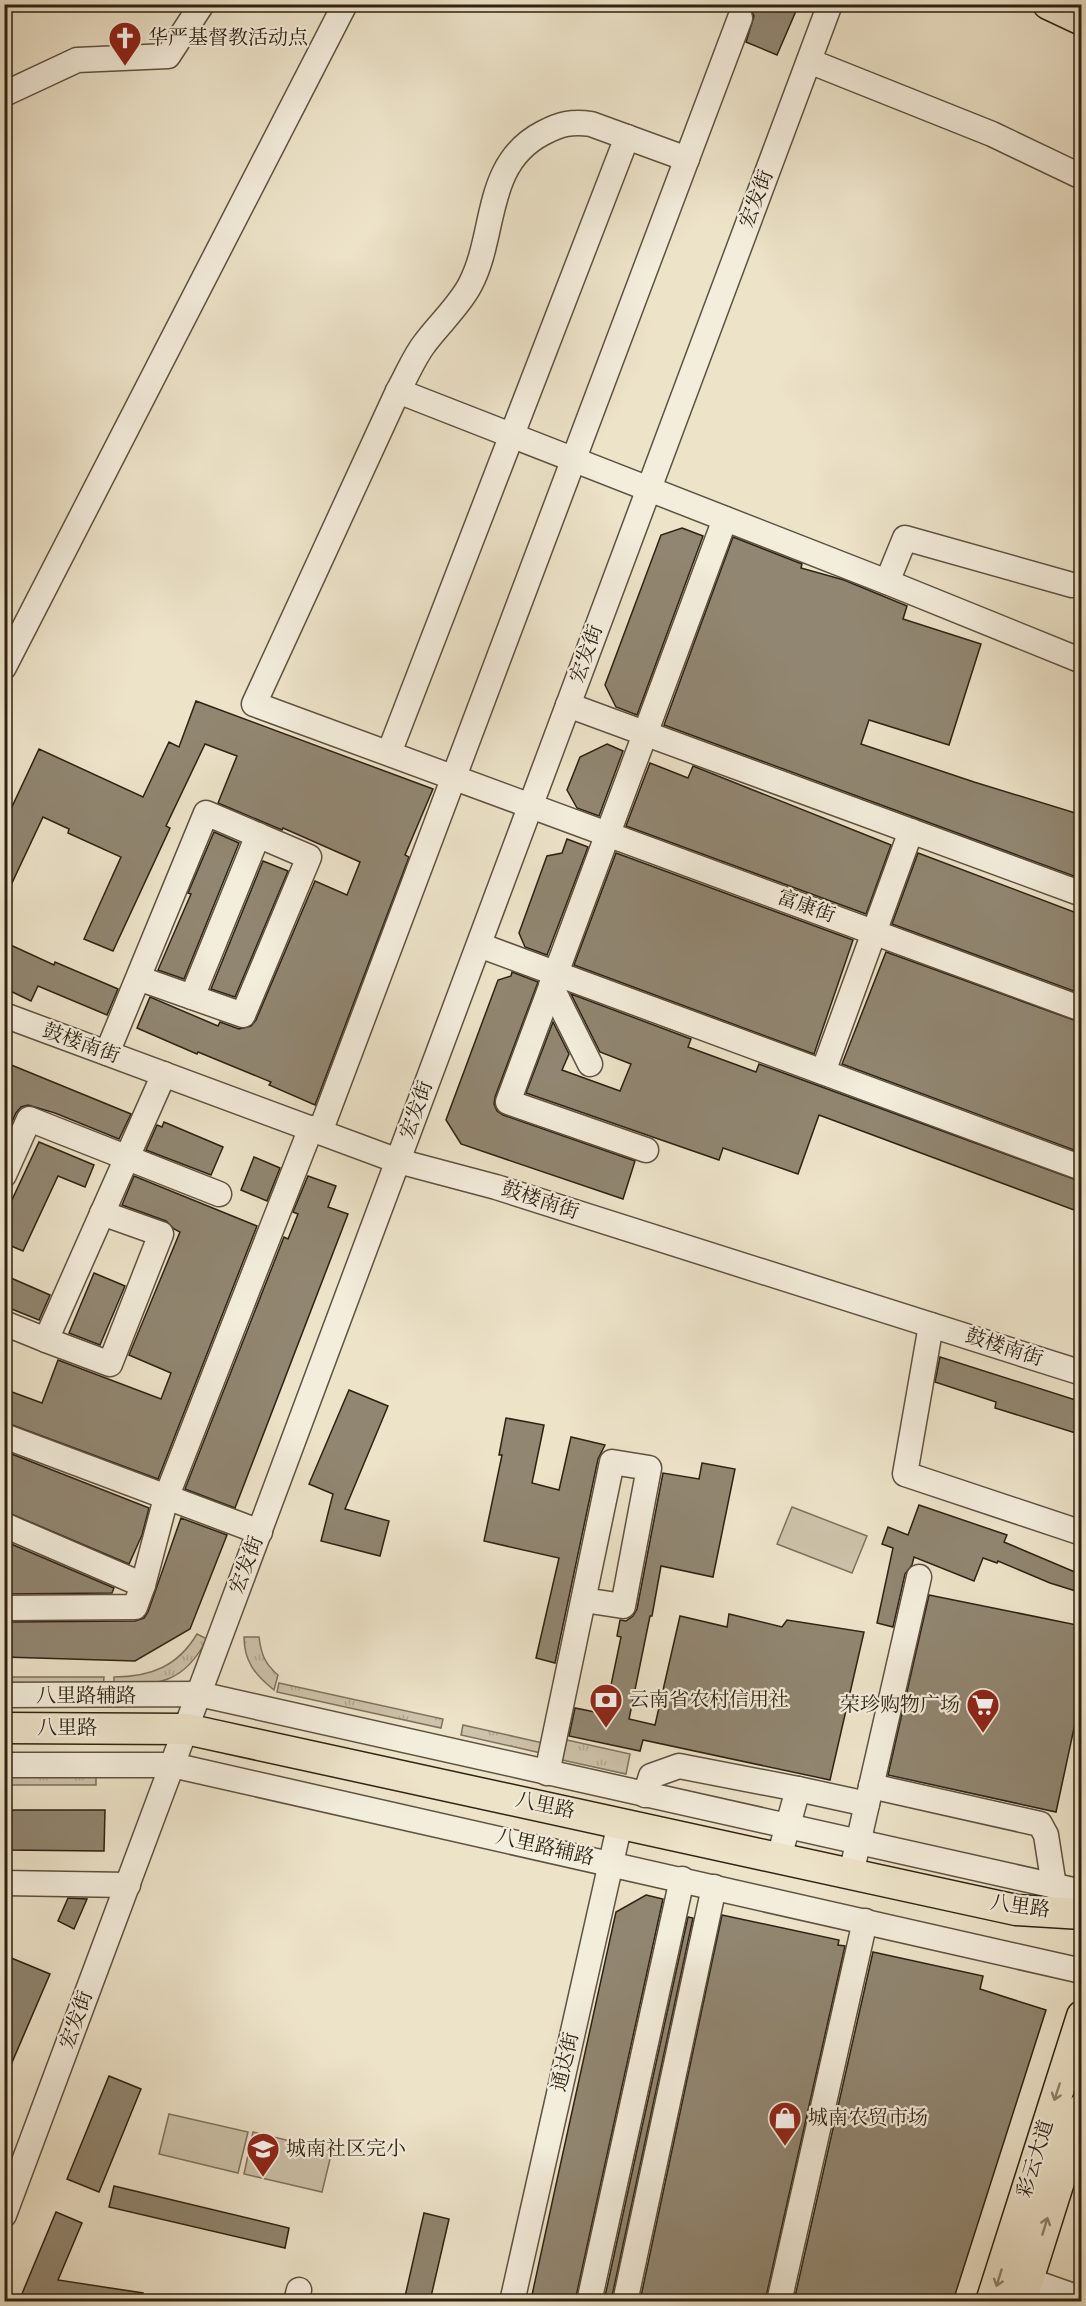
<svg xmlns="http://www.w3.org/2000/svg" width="1086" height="2306" viewBox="0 0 1086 2306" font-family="'Libre Bodoni','Noto Serif SC',serif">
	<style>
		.grass { fill: url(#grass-tufts); stroke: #7e725e; stroke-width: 1.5 }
		.park { fill: #cdc2aa; stroke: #7e725e; stroke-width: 1.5 }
		.building { fill: #918671; stroke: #2e2212; stroke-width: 1.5 }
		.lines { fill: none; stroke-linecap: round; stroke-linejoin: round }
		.minor-casing { stroke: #5e5240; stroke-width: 27 }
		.major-casing { stroke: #2e2212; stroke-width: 33 }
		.minor { stroke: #f3eddc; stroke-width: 24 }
		.major { stroke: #ede3c9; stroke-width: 30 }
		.oneway { stroke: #8e826e }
		.labels { text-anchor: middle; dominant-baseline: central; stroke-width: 4.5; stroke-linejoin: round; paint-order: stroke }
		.poi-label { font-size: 20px; fill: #2e2212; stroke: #f3eddc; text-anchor: start }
		.street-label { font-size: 20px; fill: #2e2212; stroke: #f3eddc }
	</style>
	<defs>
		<pattern id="grass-tufts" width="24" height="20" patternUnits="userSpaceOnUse" patternTransform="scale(1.5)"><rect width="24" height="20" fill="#cdc2aa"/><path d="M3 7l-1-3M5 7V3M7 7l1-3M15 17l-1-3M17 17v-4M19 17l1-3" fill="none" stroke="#b0a691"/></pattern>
	</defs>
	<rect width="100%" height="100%" fill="#ede3c9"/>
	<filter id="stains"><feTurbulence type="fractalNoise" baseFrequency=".00333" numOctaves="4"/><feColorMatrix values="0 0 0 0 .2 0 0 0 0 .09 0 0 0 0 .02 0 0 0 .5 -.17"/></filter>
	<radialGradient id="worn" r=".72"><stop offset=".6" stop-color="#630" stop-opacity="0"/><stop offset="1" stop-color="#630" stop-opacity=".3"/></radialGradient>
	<!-- grass -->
	<g class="grass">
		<path d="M197,1634L207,1639C184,1683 160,1685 114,1685V1677C151,1677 178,1666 197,1634Z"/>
		<path d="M244,1637H259C261,1654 265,1664 278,1675L274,1690C255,1675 244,1661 244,1637Z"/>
		<path d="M5,1677H104L103,1689H5Z"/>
		<path d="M279,1683L443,1719L441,1728L277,1692Z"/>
		<path d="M463,1725L543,1743L541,1753L461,1735Z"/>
		<path d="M567,1740L630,1754L626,1774L562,1760Z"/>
		<path d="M4,1773H96V1785H5Z"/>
	</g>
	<!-- park -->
	<g class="park">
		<path d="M792,1507L867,1536L852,1573L777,1544Z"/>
		<path d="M169,2114L248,2132L238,2173L159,2154Z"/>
		<path d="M253,2132L332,2151L322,2192L244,2174Z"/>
	</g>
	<!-- building -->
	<g class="building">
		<path d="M748,4H799L777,55L746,42L754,16Z"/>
		<path d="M682,528L703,536L637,715L616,707L605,685L661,535Z"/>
		<path d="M733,537L802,564L801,568L844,580L907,606L903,619L981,644L949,745L869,720L861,744L974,782L1082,815V879L664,725Z"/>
		<path d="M196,701L433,789L405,855L409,857L315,1105L269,1085L271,1082L198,1052L197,1054L137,1028L150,997L218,1026L220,1022L239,1029L251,1026L256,1020L315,881L347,895L360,862L283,828L282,830L218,803L237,756L205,744L166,826L170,828L113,951L84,939L121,857L68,833L69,829L43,817L4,900V809L10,811L39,749L143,797L169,742L179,747Z"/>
		<path d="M607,744L623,751L599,816L577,808L567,790L580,757Z"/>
		<path d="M650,763L688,778L693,766L891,845L866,914L626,826Z"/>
		<path d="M214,832L239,843L184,979L158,970L191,894L188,893Z"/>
		<path d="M567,839L588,847L547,955L525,947L519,933L547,856L562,853Z"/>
		<path d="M616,853L853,940L814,1054L574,965Z"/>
		<path d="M918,853L1082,915V994L892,924Z"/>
		<path d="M263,861L288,871L235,997L211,989Z"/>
		<path d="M4,942L54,965L55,962L118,989L107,1015L38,986L31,1001L4,988Z"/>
		<path d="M886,952L1082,1023V1153L842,1064Z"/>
		<path d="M512,972L538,982L495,1097L494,1104L497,1111L503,1115L635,1161L623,1199L461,1144L446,1120L498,980L511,976Z"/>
		<path d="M571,994L691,1039L688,1047L756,1072L759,1064L1082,1182V1213L819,1115L798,1174L723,1148L719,1160L526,1093L553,1022L569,1054L562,1070L620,1091L631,1064L600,1052Z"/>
		<path d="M4,1062L131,1114L119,1139L55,1113L28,1105L21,1107L16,1113L4,1139Z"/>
		<path d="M164,1122L223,1147L211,1175L146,1150L157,1125L162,1127Z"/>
		<path d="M39,1142L94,1165L85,1187L58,1176L23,1251L4,1243V1217Z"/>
		<path d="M254,1157L280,1168L267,1201L241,1190Z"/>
		<path d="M134,1176L257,1226L158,1479L4,1422V1389L42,1403L58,1360L161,1399L171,1373L129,1355L180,1232L174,1229L166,1221L122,1205Z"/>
		<path d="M308,1176L336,1186L328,1207L348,1214L235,1508L185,1489L284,1237L288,1239L298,1214L293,1212Z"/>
		<path d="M94,1273L125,1286L100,1345L69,1333Z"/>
		<path d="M4,1275L50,1295L39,1320L4,1306Z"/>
		<path d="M940,1357L1082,1402V1435L995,1408L996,1402L935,1382Z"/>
		<path d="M349,1390L388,1406L345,1509L389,1521L380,1556L321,1541L333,1494L309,1484Z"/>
		<path d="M506,1418L544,1425L532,1483L559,1490L571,1437L605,1445L598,1459L555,1663L536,1658L559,1558L484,1541L502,1455H499Z"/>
		<path d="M4,1451L149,1508L142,1535L129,1564L4,1511Z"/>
		<path d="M702,1463L735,1469L713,1577L661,1566L652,1616H650L629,1719L655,1725L680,1616L727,1627L729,1614L782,1627L787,1620L864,1632L830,1780L643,1740L640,1751L569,1736L575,1708L605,1714L621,1637L617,1636L620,1620L626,1621L633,1616L637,1609L663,1473L699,1479Z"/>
		<path d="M919,1505L1007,1535L1004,1542L1082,1575V1593L1050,1583L998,1561L997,1563L983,1558L974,1581L914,1557L912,1565L905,1574L893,1627L877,1623L893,1548L882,1544L888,1527L908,1535Z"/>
		<path d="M181,1518L227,1535L190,1629L135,1661L4,1657V1622L135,1621L144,1618L148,1612Z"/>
		<path d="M4,1541L114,1588L112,1593L4,1594Z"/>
		<path d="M929,1595L1082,1626V1691L1056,1812L888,1775Z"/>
		<path d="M4,1810H105L104,1851L4,1850Z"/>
		<path d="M646,1895L663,1899L575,2301H533L534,2296L532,2295L557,2180L616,1912Z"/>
		<path d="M68,1898L87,1899L74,1929L58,1921Z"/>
		<path d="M722,1915L839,1940L838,1945L845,1946L765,2301H640Z"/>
		<path d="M688,1917L693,1918L611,2301H604Z"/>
		<path d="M873,1952L983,1976L980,1989L1046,2010L953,2301H794Z"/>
		<path d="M4,1955L50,1974L4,2081Z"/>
		<path d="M109,2076L141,2089L99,2192L67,2179Z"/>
		<path d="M114,2186L289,2228L285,2248L109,2207Z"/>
		<path d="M56,2212L82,2223L58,2280L143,2293L142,2301H19Z"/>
		<path d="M424,2213L449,2219L430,2301H404Z"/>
	</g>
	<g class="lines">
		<!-- minor casing -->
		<g class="minor-casing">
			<g id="minor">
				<path d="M809,61L992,134L1082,177"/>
				<path d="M4,94L77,60L168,56L202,4"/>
				<path d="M687,159L591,124C572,121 560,124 543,133C483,164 497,234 470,285C459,306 439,324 425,343C414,357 407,375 398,391L254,704L1082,1009"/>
				<path d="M398,391L887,582L1082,661"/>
				<path d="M887,582L905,538L1072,585H1082"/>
				<path d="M4,667L345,4"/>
				<path d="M568,705L1082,894"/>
				<path d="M389,753L627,137"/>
				<path d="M479,945L1082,1168"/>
				<path d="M551,986L590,1064"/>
				<path d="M192,997L258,835"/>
				<path d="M4,1015L398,1161L496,1187L1082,1373"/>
				<path d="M107,1053L206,813L309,857L243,1015L138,978"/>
				<path d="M823,1072L911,831"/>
				<path d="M320,1132L740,18"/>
				<path d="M646,1150L508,1102L725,519"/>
				<path d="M4,1175L29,1119L219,1194"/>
				<path d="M4,1323L46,1340L164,1074"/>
				<path d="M931,1325L905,1474L1082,1533"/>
				<path d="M46,1340L110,1364L161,1234L102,1213"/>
				<path d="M4,1436L260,1532"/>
				<path d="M4,1525L143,1585"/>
				<path d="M4,1608L135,1607L143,1585L166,1498L311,1128"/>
				<path d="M4,1695L199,1694L1082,1892"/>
				<path d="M4,1765H172L1082,1971"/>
				<path d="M547,1773L612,1462L649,1468L623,1606L584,1600"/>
				<path d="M871,1786L1040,1824L1046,1835L1054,1886"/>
				<path d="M798,1789L867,1804"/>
				<path d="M645,1795L651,1776L679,1766L798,1789L783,1843"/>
				<path d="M851,1874L919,1577"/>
				<path d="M4,1883L128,1885"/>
				<path d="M4,2215L830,4"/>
				<path d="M1028,2280L1082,2299"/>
				<path d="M296,2302L299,2290"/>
				<path d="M512,2302L620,1823"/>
				<path d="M589,2302L682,1879"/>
				<path d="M625,2302L714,1887"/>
				<path d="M779,2302L865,1921"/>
			</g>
		</g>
		<!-- major casing -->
		<g class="major-casing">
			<g id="major">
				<path d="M1048,4L1082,20"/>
				<path d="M4,1728L186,1729L1016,1910L1082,1914"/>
				<path d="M991,2302L1082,2016"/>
				<path d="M1021,2302L1082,2109"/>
			</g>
		</g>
		<!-- minor -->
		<use href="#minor" class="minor"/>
		<!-- major -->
		<use href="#major" class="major"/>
	</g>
	<!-- one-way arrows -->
	<defs><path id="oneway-shaft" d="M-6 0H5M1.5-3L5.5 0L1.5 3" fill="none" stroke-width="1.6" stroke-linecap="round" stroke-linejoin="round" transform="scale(1.5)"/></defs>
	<g class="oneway">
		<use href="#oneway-shaft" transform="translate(1057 2092) rotate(108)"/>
		<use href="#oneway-shaft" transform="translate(1045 2226) rotate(-73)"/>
		<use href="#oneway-shaft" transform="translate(999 2278) rotate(107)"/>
	</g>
	<!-- icons -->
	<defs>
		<g id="church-pin" transform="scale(1.725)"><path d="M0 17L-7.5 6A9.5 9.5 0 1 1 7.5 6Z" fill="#8f2418" stroke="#f3eddc"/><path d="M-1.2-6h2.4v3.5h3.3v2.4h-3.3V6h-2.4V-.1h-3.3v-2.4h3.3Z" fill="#fff"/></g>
		<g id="bank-pin" transform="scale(1.725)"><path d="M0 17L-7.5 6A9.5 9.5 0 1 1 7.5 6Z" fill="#8f2418" stroke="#f3eddc"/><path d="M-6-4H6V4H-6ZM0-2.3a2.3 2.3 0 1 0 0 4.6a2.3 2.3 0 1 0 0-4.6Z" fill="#fff"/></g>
		<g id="supermarket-pin" transform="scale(1.725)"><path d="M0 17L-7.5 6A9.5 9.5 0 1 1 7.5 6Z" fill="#8f2418" stroke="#f3eddc"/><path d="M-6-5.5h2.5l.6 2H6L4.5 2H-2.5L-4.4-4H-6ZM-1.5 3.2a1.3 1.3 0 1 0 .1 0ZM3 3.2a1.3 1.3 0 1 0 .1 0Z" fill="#fff"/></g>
		<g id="shop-pin" transform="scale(1.725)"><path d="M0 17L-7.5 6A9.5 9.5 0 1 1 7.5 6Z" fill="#8f2418" stroke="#f3eddc"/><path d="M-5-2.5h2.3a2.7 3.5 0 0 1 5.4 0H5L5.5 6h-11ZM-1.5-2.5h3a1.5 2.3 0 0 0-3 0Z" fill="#fff"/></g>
		<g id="school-pin" transform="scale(1.725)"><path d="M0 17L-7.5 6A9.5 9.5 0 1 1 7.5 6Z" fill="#8f2418" stroke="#f3eddc"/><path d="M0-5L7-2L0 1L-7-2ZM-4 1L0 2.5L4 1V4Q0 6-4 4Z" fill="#fff"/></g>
	</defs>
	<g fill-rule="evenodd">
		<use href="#church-pin" x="125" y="38"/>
		<use href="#bank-pin" x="606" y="1700"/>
		<use href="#supermarket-pin" x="983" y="1705"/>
		<use href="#shop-pin" x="785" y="2118"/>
		<use href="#school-pin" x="263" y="2149"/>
	</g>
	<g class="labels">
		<!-- poi labels -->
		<g class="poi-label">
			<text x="148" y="38">华严基督教活动点</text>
			<text x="629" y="1700">云南省农村信用社</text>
			<text x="960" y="1705" text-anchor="end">荣珍购物广场</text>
			<text x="808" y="2118">城南农贸市场</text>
			<text x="286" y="2149">城南社区完小</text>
		</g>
		<!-- street labels -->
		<g class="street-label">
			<text transform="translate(757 199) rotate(-69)">宏发街</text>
			<text transform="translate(587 654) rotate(-70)">宏发街</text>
			<text transform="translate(806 907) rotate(20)">富康街</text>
			<text transform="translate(81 1044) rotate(20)">鼓楼南街</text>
			<text transform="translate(417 1110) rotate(-70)">宏发街</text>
			<text transform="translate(540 1201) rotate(18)">鼓楼南街</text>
			<text transform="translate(1004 1348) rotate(18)">鼓楼南街</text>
			<text transform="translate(247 1565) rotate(-69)">宏发街</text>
			<text x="86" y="1696">八里路辅路</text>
			<text x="67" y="1728">八里路</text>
			<text transform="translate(545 1806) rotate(12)">八里路</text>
			<text transform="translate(545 1848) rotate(13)">八里路辅路</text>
			<text transform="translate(1020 1907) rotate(8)">八里路</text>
			<text transform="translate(77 2020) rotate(-70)">宏发街</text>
			<text transform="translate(566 2062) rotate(-77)">通达街</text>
			<text transform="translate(1036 2159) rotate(-73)">彩云大道</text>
		</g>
	</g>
	<!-- margin -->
	<rect width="1086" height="2306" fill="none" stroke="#ede3c9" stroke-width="24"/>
	<rect x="6" y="6" width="1074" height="2294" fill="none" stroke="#2e2212" stroke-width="3"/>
	<rect x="12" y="12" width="1062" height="2282" fill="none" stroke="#2e2212" stroke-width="1.5"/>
	<rect width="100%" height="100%" filter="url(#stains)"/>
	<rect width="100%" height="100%" fill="url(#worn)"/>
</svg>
